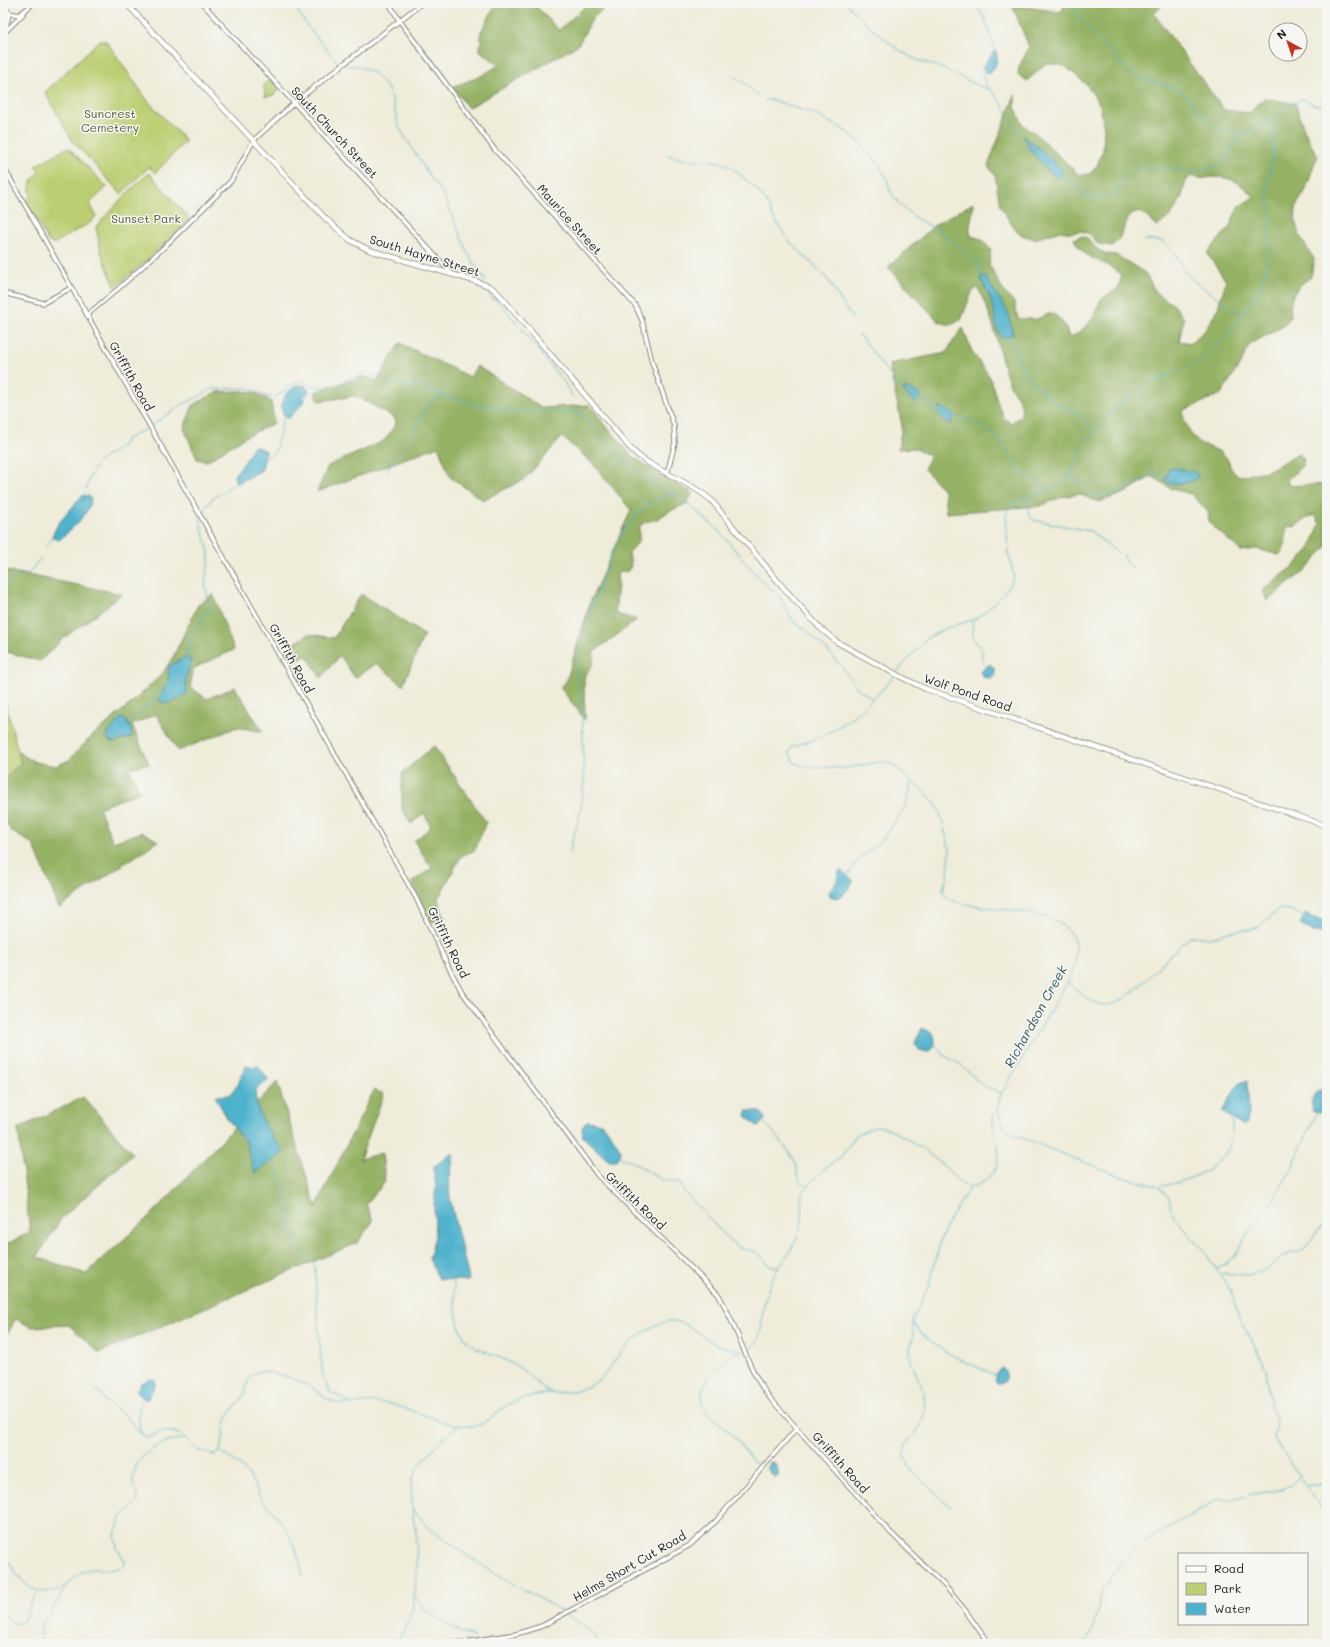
<svg xmlns="http://www.w3.org/2000/svg" width="1330" height="1647" viewBox="0 0 1330 1647" font-family="Mali,sans-serif">
	<style>
		.green { fill: #bbcf72; stroke: #6c7647 }
		.forest { fill: #94b264; stroke: #586740 }
		.water { fill: #4db2cc; stroke: #346774 }
		.lines { fill: none; stroke-linecap: round; stroke-linejoin: round }
		.stream { stroke: #4db2cc; stroke-width: 1 }
		.tertiary-casing { stroke: #86847a; stroke-width: 5.5 }
		.secondary-casing { stroke: #86847a; stroke-width: 6 }
		.primary-casing { stroke: #86847a; stroke-width: 6 }
		.tertiary { stroke: #fff; stroke-width: 3.5 }
		.secondary { stroke: #fff; stroke-width: 4 }
		.primary { stroke: #fff; stroke-width: 4.5 }
		.labels { text-anchor: middle; dominant-baseline: central; stroke-width: 3; stroke-linejoin: round; paint-order: stroke }
		.park-label { font-size: 12px; fill: #545b3a; stroke: #f6f6f2 }
		.street-label { font-size: 12px; fill: #1c1c1c; stroke: #f6f6f2 }
		.water-label { font-size: 13px; font-style: italic; fill: #305862; stroke: #f6f6f2 }
	</style>
	<rect width="100%" height="100%" fill="#f6f6f2"/>
	<filter id="ink" filterUnits="userSpaceOnUse"><feTurbulence type="fractalNoise" baseFrequency=".025" numOctaves="2"/><feDisplacementMap in="SourceGraphic" scale="8" xChannelSelector="R" yChannelSelector="G"/><feConvolveMatrix kernelMatrix="1 2 1 2 8 2 1 2 1" color-interpolation-filters="sRGB"/></filter>
	<filter id="wash" filterUnits="userSpaceOnUse"><feTurbulence type="fractalNoise" baseFrequency=".012" numOctaves="4" result="noise"/><feDisplacementMap in="SourceGraphic" scale="16" xChannelSelector="R" yChannelSelector="G"/><feGaussianBlur stdDeviation="0.9" result="paint"/><feColorMatrix in="noise" values="0 0 0 0 0 0 0 0 0 0 0 0 0 0 0 0 0 1.4 0 .05"/><feComposite in="paint" operator="in"/></filter>
	<g filter="url(#wash)">
		<rect width="100%" height="100%" fill="#efecd9"/>
		<!-- green -->
		<g class="green">
			<path d="M100,40L106,41L147,100L186,141L155,173L149,167L121,194L72,140L45,92Z"/>
			<path d="M270,79L279,90L274,95L265,97L264,84Z"/>
			<path d="M67,148L70,149L107,187L90,203L96,216L91,222L53,244L48,241L26,201L31,197C29,186 30,179 39,173L35,166Z"/>
			<path d="M149,173L189,218V220L147,260L115,287L101,252L96,227L124,196Z"/>
			<path d="M3,694L21,763L6,777L3,783Z"/>
		</g>
		<!-- forest -->
		<g class="forest">
			<path d="M497,3H533L559,30L589,3H610L593,18L578,45L468,108L453,87L481,76L499,65L480,51L481,31Z"/>
			<path d="M1065,3H1165L1154,14L1224,110L1249,113L1264,98L1296,104C1301,123 1307,139 1318,156C1312,167 1310,180 1305,191C1303,196 1299,200 1297,205C1291,226 1303,242 1314,259L1311,277C1296,287 1288,297 1291,316L1283,326L1249,345L1242,361L1221,394L1182,411C1184,421 1191,438 1200,443C1209,448 1218,449 1225,456C1232,464 1227,469 1239,476L1267,471L1299,454L1304,459L1302,466L1287,480L1289,486L1327,484V546L1307,569L1267,601L1263,590L1294,566L1310,549L1320,524L1315,515C1307,516 1301,524 1294,527L1290,526L1286,529C1286,540 1287,547 1279,555L1256,549L1241,551L1209,523L1208,512L1191,494L1172,489L1152,476L1123,494L1099,502L1079,494L1062,497L1040,506L946,513L944,490L924,469L931,456L914,448L898,449L902,426L889,364L946,353L954,340L963,328L972,352L990,377L997,401L1004,418L1011,423L1021,416C1024,400 1016,398 1010,385C1000,362 998,337 989,313C986,304 981,296 978,287L972,292L961,320L950,325L939,322L888,267L935,225L973,203C974,215 967,225 971,236L981,239L991,250L989,264L1004,292L1014,302L1018,319H1037L1051,313C1063,318 1065,327 1070,338C1079,333 1090,324 1095,314C1098,310 1098,303 1101,300C1112,289 1120,295 1121,275C1106,259 1085,263 1074,239L1081,236L1087,238L1097,249L1106,254L1116,255L1145,273L1157,294L1174,305L1184,319L1179,341L1191,343L1205,330L1217,311L1226,281L1207,253L1229,228L1238,207L1254,197C1243,184 1231,176 1213,177C1203,178 1201,180 1191,176C1183,182 1185,189 1181,198C1176,210 1168,220 1157,226C1150,221 1147,216 1140,212L1130,215L1119,239L1112,246L1098,244L1090,234L1080,231L1071,233L1060,231L1035,239L1022,235L1013,227L1000,205L995,175L988,166L1015,95V107L1023,125L1035,133L1079,175L1090,174L1097,166L1103,150L1104,129L1100,105L1087,85L1065,66L1046,63L1027,81L1018,74L1019,67L1029,47L1012,5L1061,12Z"/>
			<path d="M400,343L470,377L477,366L542,408L589,405L631,455L654,471L693,493L686,504L670,511L657,519L645,522L639,527V541L629,553L631,566L628,571L617,573L618,584L615,613L637,620L594,652L593,663L584,678L585,720L560,687L566,682L591,600L631,510L593,464L562,437L525,479L483,500L450,477L438,446L317,492L328,466L384,441L396,424L395,418L356,396L319,401L315,392L364,376L377,381Z"/>
			<path d="M240,391L253,392L271,401L274,423L245,437L207,461L197,459L184,428L193,405L217,392Z"/>
			<path d="M3,570L122,594L97,614L65,637L40,661L3,651Z"/>
			<path d="M213,594L234,650L194,668L190,687L207,699L235,687L263,732L237,727L178,751L156,714L132,725L149,764L129,768L140,792L99,808L113,842L142,832L158,841L59,908L33,844L12,832L3,819V783L6,777L21,763L18,752L35,762L56,766L69,760L91,737L135,700L163,673L174,655L198,605Z"/>
			<path d="M361,594L424,635L403,685L376,663L355,678L340,655L321,678L306,655L288,665L280,654L308,634L334,638Z"/>
			<path d="M434,746L486,822L475,850L461,856L438,899L445,918L431,922L412,882L432,868L414,841L431,827L424,813L411,824L402,809V773Z"/>
			<path d="M277,1082L316,1207L374,1090L384,1094L360,1159L382,1153L385,1182L366,1204L373,1221L357,1243L99,1353L69,1325L32,1327L15,1319L10,1330L3,1338V1240L9,1243L30,1232L18,1129L83,1097L133,1154L61,1219L37,1257L86,1274L154,1212Z"/>
		</g>
		<!-- water -->
		<g class="water">
			<path d="M995,50C1000,57 995,69 989,74L982,68Z"/>
			<path d="M1023,136L1040,149L1063,170L1057,180L1030,150Z"/>
			<path d="M985,276L1008,312L1013,335L1001,338L996,326L994,312L989,295L981,280V277Z"/>
			<path d="M300,385L306,386L309,392L304,397L303,403L288,419C274,408 285,389 300,385Z"/>
			<path d="M903,389C909,388 919,393 922,397L916,403L905,393Z"/>
			<path d="M940,407L954,414L952,424C946,423 941,417 938,411Z"/>
			<path d="M255,446L266,451L262,470L236,484L234,475L245,462L253,447Z"/>
			<path d="M1170,467L1195,472L1198,475L1197,478C1189,484 1178,484 1168,483L1165,480Z"/>
			<path d="M82,496H89L91,500C89,514 70,531 59,540L53,538L52,536L58,524Z"/>
			<path d="M185,657L191,660L186,679L187,693L177,700L165,704L158,699L168,683L169,666Z"/>
			<path d="M990,664L994,668L995,676L991,678L983,677L980,672Z"/>
			<path d="M121,718L125,719L131,729L132,737L115,742L109,741L106,735Z"/>
			<path d="M839,871H842L854,881C848,889 841,902 830,896L829,892L837,881Z"/>
			<path d="M1306,913L1313,918L1327,921V929L1324,932H1314L1300,924Z"/>
			<path d="M922,1028L933,1033C936,1040 936,1048 929,1052L920,1051L915,1043Z"/>
			<path d="M258,1066L269,1080L256,1089C253,1104 264,1124 272,1137C276,1143 281,1145 284,1152L255,1173L249,1155L247,1144L227,1118L215,1096L229,1095L238,1085L245,1067Z"/>
			<path d="M1247,1080L1249,1110L1247,1123L1243,1125L1222,1112L1238,1084Z"/>
			<path d="M1327,1086V1109L1324,1114L1312,1110C1309,1098 1317,1091 1327,1086Z"/>
			<path d="M747,1111C755,1111 763,1110 765,1119L760,1125L757,1126L746,1116Z"/>
			<path d="M587,1121L601,1123L610,1132L621,1151L620,1156L615,1161H609L583,1137L582,1128Z"/>
			<path d="M451,1154L454,1155L449,1180L450,1199L469,1279L468,1281L439,1279L429,1259L435,1236L434,1206L436,1186L433,1167Z"/>
			<path d="M1002,1368C1007,1373 1008,1378 1003,1383L999,1384L996,1382L995,1376L1000,1369Z"/>
			<path d="M151,1379L155,1380V1385L147,1400L138,1394L137,1390L141,1383Z"/>
			<path d="M772,1462L777,1467L779,1475L776,1478L772,1475L767,1468L769,1463Z"/>
		</g>
		<g class="lines">
			<!-- stream -->
			<g class="stream">
				<path d="M293,3L308,27L337,62"/>
				<path d="M846,3C862,20 887,43 907,55C917,61 928,63 939,67C956,74 972,84 990,90"/>
				<path d="M974,3L984,17L995,50"/>
				<path d="M1070,3C1080,24 1098,37 1113,54C1122,63 1128,73 1140,78C1152,83 1167,83 1178,90C1204,107 1207,138 1247,132"/>
				<path d="M347,66H358L372,72L385,85L391,95L399,127L430,177L444,195L463,242L470,257L486,282"/>
				<path d="M984,71L983,77L986,85L1001,102L1012,122L1023,137"/>
				<path d="M732,75L742,81L759,96"/>
				<path d="M765,100H772L814,114L841,128L859,142L877,162L887,179L891,193L900,205L917,219L938,230L972,257L979,266L981,277"/>
				<path d="M668,155L686,160H707L723,163L731,167L753,186L763,197L769,206L773,217L789,241L826,277L852,318"/>
				<path d="M1061,174C1074,184 1081,197 1099,198C1124,200 1118,178 1134,170C1160,156 1188,185 1220,163C1227,159 1228,152 1233,146C1243,135 1258,123 1274,121"/>
				<path d="M1145,240L1161,241L1175,253L1185,272L1195,282L1241,314"/>
				<path d="M487,288L491,298C502,300 512,320 521,328L564,382L574,399"/>
				<path d="M859,334L885,369L903,389"/>
				<path d="M1008,337L1022,366L1028,376L1041,390L1054,402L1073,412L1095,430"/>
				<path d="M276,397L296,382L301,381L312,386L323,387L339,384L350,378L365,373L370,372L388,383L415,385L454,399L489,407L517,411L570,412L583,416"/>
				<path d="M921,397L939,412"/>
				<path d="M579,408L585,418L622,459L650,481L685,501L720,532L758,577L779,596L793,621L806,630L825,648L841,666L858,689L872,698"/>
				<path d="M953,416C974,420 993,430 1006,448C1011,454 1013,463 1019,469C1027,476 1037,480 1045,487V490"/>
				<path d="M152,425L182,405L213,389L249,388L266,396L272,397"/>
				<path d="M266,458L275,452L284,415"/>
				<path d="M97,463L123,445L125,440L147,428"/>
				<path d="M388,470L390,464L410,444L416,428L427,405L442,395"/>
				<path d="M93,471L96,466"/>
				<path d="M1072,473L1089,493L1100,496L1119,494L1129,486L1144,480L1151,472L1160,474L1166,478"/>
				<path d="M86,489L91,474"/>
				<path d="M82,497L85,493"/>
				<path d="M1026,499L1029,515L1033,520L1090,531L1118,553"/>
				<path d="M200,514L213,498L236,483"/>
				<path d="M46,546L53,537"/>
				<path d="M1123,554L1127,563L1134,570"/>
				<path d="M3,586L12,579L28,574L40,559"/>
				<path d="M972,620C974,626 971,630 973,636C975,643 981,647 983,654L981,657L985,667"/>
				<path d="M186,658L192,635L210,607C208,597 204,586 206,576C207,569 210,564 209,557C209,543 200,531 200,517"/>
				<path d="M897,672L927,638L947,628L975,619L986,611L1003,594L1013,579L1014,575L1008,553L1006,515L1008,509L1019,500L1057,487L1064,483L1074,469L1081,450L1086,442L1102,423L1119,406L1147,384L1190,367L1204,359L1220,344L1251,303L1261,287L1267,264L1271,216L1267,188L1273,153L1276,116L1283,107L1301,100H1306L1314,105L1327,107"/>
				<path d="M895,675C875,699 851,721 824,735C813,741 802,742 792,747L789,753L794,762L805,767L847,768L879,762L889,763L898,769L930,797L939,810L950,850L948,876L943,889L944,895C953,904 966,904 978,906C1022,913 1095,910 1071,976L1000,1096C995,1111 1001,1127 1014,1135L1125,1178L1157,1186L1169,1197L1171,1211L1175,1218L1205,1252L1231,1292L1240,1321L1251,1338L1266,1370L1271,1407L1276,1420L1277,1425L1274,1434L1275,1440L1327,1517"/>
				<path d="M129,724L146,706L158,699"/>
				<path d="M569,853L581,810L584,778L582,709L576,673L578,651L584,636L590,610L596,596L610,558L623,532L640,511L656,500L673,494"/>
				<path d="M847,876L859,859L882,840L902,812L907,802L911,784L913,783"/>
				<path d="M1324,932L1327,935"/>
				<path d="M1068,983C1078,989 1085,1000 1098,1004C1127,1014 1168,950 1192,936L1211,938L1231,931L1250,930L1258,927L1279,909L1288,910L1305,916"/>
				<path d="M935,1045L945,1056L960,1064L982,1085L1001,1093"/>
				<path d="M763,1121C770,1127 793,1155 796,1164C799,1174 794,1180 806,1185"/>
				<path d="M620,1157L636,1164L662,1180L680,1183L685,1193L700,1208L728,1240L740,1248L757,1252L770,1266L778,1268"/>
				<path d="M272,1161C280,1175 286,1192 289,1208C291,1219 291,1231 295,1242C298,1253 311,1257 315,1268L318,1325L323,1379L330,1392L351,1403"/>
				<path d="M1160,1188L1161,1186C1182,1183 1218,1170 1228,1149C1233,1139 1231,1129 1233,1118"/>
				<path d="M1217,1269L1226,1264L1235,1256L1251,1228L1258,1221L1275,1197L1292,1168L1318,1110"/>
				<path d="M1222,1275L1224,1273L1246,1275L1265,1270L1286,1255L1304,1249L1327,1220"/>
				<path d="M453,1279C456,1300 453,1336 475,1347C490,1354 506,1359 520,1368C531,1375 538,1387 551,1392"/>
				<path d="M914,1325C929,1344 950,1355 972,1365C980,1369 988,1371 995,1375"/>
				<path d="M738,1351C721,1365 689,1388 707,1412C713,1419 720,1423 726,1429C737,1439 745,1451 754,1463L766,1461"/>
				<path d="M745,1351C766,1345 760,1316 765,1300C768,1290 771,1280 776,1271C784,1259 794,1249 798,1234C801,1226 803,1216 802,1207C802,1202 800,1197 802,1192L824,1169L841,1157L856,1135L876,1126C893,1126 933,1156 946,1168C952,1174 957,1182 964,1185C976,1192 996,1174 998,1162C1001,1146 991,1130 993,1114L997,1111"/>
				<path d="M96,1391L100,1392L107,1403L125,1415L141,1434L148,1438L162,1431L174,1432L182,1435L197,1450L215,1455L220,1451C224,1441 223,1428 227,1418C231,1409 240,1403 244,1395C248,1386 246,1376 257,1372C267,1369 302,1381 311,1387C318,1391 323,1397 329,1400C346,1409 367,1400 385,1403C412,1408 445,1427 471,1426C486,1426 492,1416 503,1408C508,1404 516,1401 523,1398C551,1389 580,1399 603,1376C609,1370 613,1362 618,1356C630,1342 654,1320 673,1321C688,1322 701,1336 714,1343C722,1347 733,1349 742,1351"/>
				<path d="M141,1433C138,1420 137,1410 143,1398"/>
				<path d="M221,1452C228,1458 236,1461 243,1468C252,1478 256,1490 263,1502C267,1507 272,1510 276,1515C290,1532 299,1554 303,1576"/>
				<path d="M1308,1486V1485H1327"/>
				<path d="M951,1507L916,1475L909,1466L904,1454L906,1444L921,1425L925,1410L924,1394L910,1358V1350L913,1336V1319L930,1283L941,1239L948,1223L970,1187"/>
				<path d="M413,1510L431,1530L468,1556L502,1578L519,1587L563,1612"/>
				<path d="M3,1549C15,1576 31,1603 65,1587"/>
				<path d="M414,1596L424,1609L430,1614L462,1633L474,1637"/>
				<path d="M3,1613C27,1643 26,1601 39,1592"/>
				<path d="M566,1615C579,1622 593,1631 599,1644"/>
				<path d="M481,1642L487,1644"/>
				<path d="M42,1644C40,1638 39,1632 41,1626C43,1621 47,1618 50,1614C60,1599 66,1578 84,1571C96,1566 115,1574 125,1564V1561L117,1548L115,1534L121,1517L138,1502C138,1494 133,1488 133,1481C132,1456 162,1439 184,1439"/>
				<path d="M396,1644L408,1623L413,1607L417,1571L416,1528L413,1519L411,1482L418,1467L440,1441L458,1426"/>
				<path d="M1084,1644C1098,1628 1096,1614 1101,1595C1107,1577 1128,1554 1143,1542L1219,1499L1232,1500L1253,1494L1280,1490L1291,1485L1300,1476"/>
			</g>
		</g>
	</g>
	<g filter="url(#ink)">
		<g class="lines">
			<!-- tertiary casing -->
			<g class="tertiary-casing">
				<g id="tertiary">
					<path d="M202,3L452,274"/>
					<path d="M389,3L399,20L495,150L635,305L642,320L652,362L674,426L675,443L667,474"/>
					<path d="M9,13L19,15L34,3"/>
					<path d="M5,32L23,14"/>
					<path d="M3,166L416,898L450,970L462,992L598,1176L718,1294C738,1327 746,1367 769,1397L890,1532L945,1586L965,1610L989,1644"/>
					<path d="M3,293L43,303L71,288"/>
					<path d="M87,315L119,288L161,250L231,181L254,140L295,102L422,3"/>
					<path d="M452,1644L516,1634L542,1626L690,1545L716,1521L797,1428"/>
				</g>
			</g>
			<!-- secondary casing -->
			<g class="secondary-casing">
				<path id="secondary" d="M3,6L9,13L3,39"/>
			</g>
			<!-- primary casing -->
			<g class="primary-casing">
				<path id="primary" d="M126,3L325,218L350,240L369,250L478,282L491,287L499,294L631,449C654,472 687,479 711,500L782,586L819,627L837,642L901,677L926,689L1327,826"/>
			</g>
			<!-- tertiary -->
			<use href="#tertiary" class="tertiary"/>
			<!-- secondary -->
			<use href="#secondary" class="secondary"/>
			<!-- primary -->
			<use href="#primary" class="primary"/>
		</g>
	</g>
	<g class="labels">
		<!-- park labels -->
		<g class="park-label">
			<text x="110" y="113">Suncrest<tspan x="110" dy="14">Cemetery</tspan></text>
			<text x="146" y="218">Sunset Park</text>
		</g>
		<!-- street labels -->
		<g class="street-label">
			<text transform="translate(335 132) rotate(47)">South Church Street</text>
			<text transform="translate(570 219) rotate(48)">Maurice Street</text>
			<text transform="translate(425 255) rotate(17)">South Hayne Street</text>
			<text transform="translate(132 376) rotate(61)">Griffith Road</text>
			<text transform="translate(292 658) rotate(61)">Griffith Road</text>
			<text transform="translate(968 692) rotate(19)">Wolf Pond Road</text>
			<text transform="translate(449 942) rotate(64)">Griffith Road</text>
			<text transform="translate(636 1200) rotate(44)">Griffith Road</text>
			<text transform="translate(841 1462) rotate(48)">Griffith Road</text>
			<text transform="translate(629 1566) rotate(-30)">Helms Short Cut Road</text>
		</g>
		<!-- water labels -->
		<g class="water-label">
			<text transform="translate(1035 1016) rotate(-61)">Richardson Creek</text>
		</g>
	</g>
	<!-- margin -->
	<rect width="1330" height="1647" fill="none" stroke="#f6f6f2" stroke-width="16"/>
	<!-- legend -->
	<rect x="1178" y="1553" width="130" height="72" fill="#f6f6f2" stroke="#9f9f9c"/>
	<rect x="1186" y="1566" width="20" height="6" fill="#ffffff" stroke="#9f9f9c"/>
	<text x="1214" y="1573" font-size="12" fill="#1c1c1c">Road</text>
	<rect x="1186" y="1583" width="20" height="12" fill="#bbcf72" stroke="#9f9f9c"/>
	<text x="1214" y="1593" font-size="12" fill="#1c1c1c">Park</text>
	<rect x="1186" y="1603" width="20" height="12" fill="#4db2cc" stroke="#9f9f9c"/>
	<text x="1214" y="1613" font-size="12" fill="#1c1c1c">Water</text>
	<!-- north arrow -->
	<g transform="translate(1288 42) rotate(320)"><circle r="19" fill="#f6f6f2" stroke="#9f9f9c"/>
	<path d="M0-3L7 15L0 10L-7 15Z" fill="#c8321e"/>
	<text y="-6" font-size="11" font-weight="bold" text-anchor="middle" fill="#1c1c1c">N</text>
	</g>
</svg>
